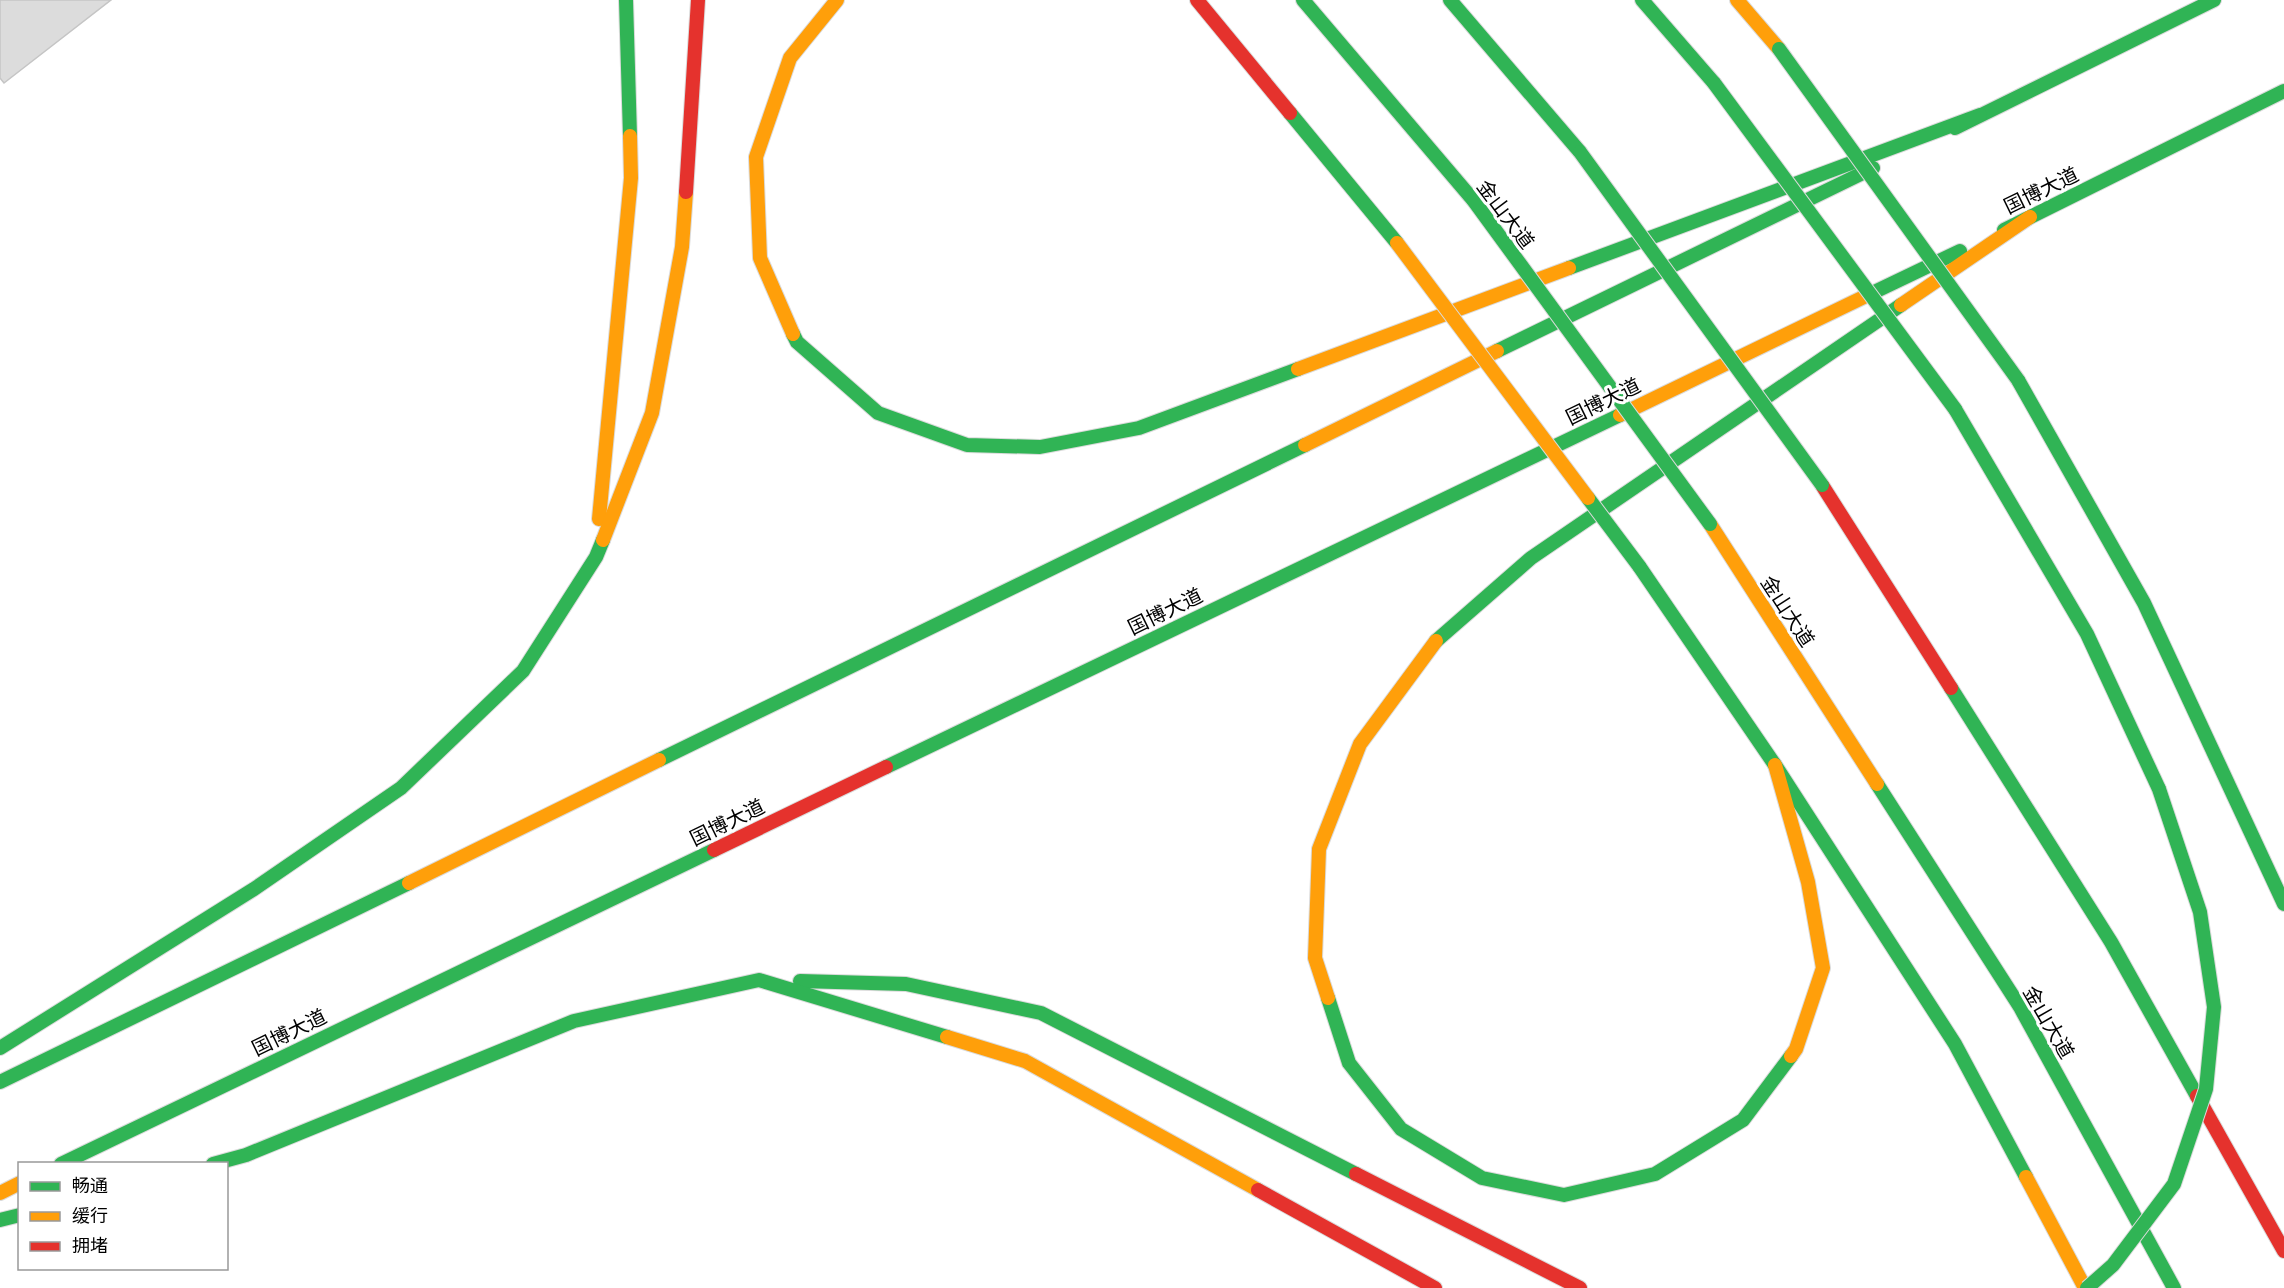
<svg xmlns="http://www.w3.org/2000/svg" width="2284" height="1288" viewBox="0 0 2284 1288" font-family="'Open Sans','Noto Sans SC',sans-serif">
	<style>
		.building { fill: #dcdcdc; stroke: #c5c5c5; stroke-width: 1.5 }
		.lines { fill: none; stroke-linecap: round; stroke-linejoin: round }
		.fast-casing { stroke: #dbdbdb; stroke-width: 16 }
		.slow-casing { stroke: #dbdbdb; stroke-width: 16 }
		.jam-casing { stroke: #dbdbdb; stroke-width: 16 }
		.fast { stroke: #30b455; stroke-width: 14 }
		.slow { stroke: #ff9f0a; stroke-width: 14 }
		.jam { stroke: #e5322d; stroke-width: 14 }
		.fast-bridge-casing { stroke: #dbdbdb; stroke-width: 16; stroke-linecap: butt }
		.slow-bridge-casing { stroke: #dbdbdb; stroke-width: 16; stroke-linecap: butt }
		.fast-bridge { stroke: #30b455; stroke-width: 14 }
		.slow-bridge { stroke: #ff9f0a; stroke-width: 14 }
		.labels { text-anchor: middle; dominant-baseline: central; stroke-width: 6; stroke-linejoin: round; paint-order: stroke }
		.street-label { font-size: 20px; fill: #000; stroke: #fff }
	</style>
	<rect width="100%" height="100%" fill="#fff"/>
	<!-- building -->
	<path class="building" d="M0,0H111L4,83L0,78Z"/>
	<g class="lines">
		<!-- fast casing -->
		<g class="fast-casing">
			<g id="fast">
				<path d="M626,0L630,136"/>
				<path d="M1303,0L1474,201"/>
				<path d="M1450,0L1580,152"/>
				<path d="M1642,0L1714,83"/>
				<path d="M1290,113L1397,243"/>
				<path d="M1955,128L2214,0"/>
				<path d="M2004,230L2284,91"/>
				<path d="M1569,268L1980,115"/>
				<path d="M1868,295L1960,251"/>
				<path d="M793,334L797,342L878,413L967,445L1040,447L1139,428L1298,369"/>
				<path d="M1497,351L1873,168"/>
				<path d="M2018,380L2144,603L2284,904"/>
				<path d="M1955,409L2087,634L2159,789"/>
				<path d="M1639,566L1775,765L1955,1044L2026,1177"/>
				<path d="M1436,641L1531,558L1901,305"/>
				<path d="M1951,688L2111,942L2197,1096"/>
				<path d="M659,760L1305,445"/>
				<path d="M886,767L1620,415"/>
				<path d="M1877,784L2020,1007L2174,1288"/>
				<path d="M800,981L906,984L1041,1013L1356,1174"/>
				<path d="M1328,998L1349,1063L1401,1129L1482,1178L1564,1195L1655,1174L1743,1120L1791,1056"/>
				<path d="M0,1048L254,889L401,788L523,671L596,557L603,540"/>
				<path d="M0,1082L409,883"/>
				<path d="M61,1164L714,850"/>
				<path d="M213,1164L246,1155L574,1021L759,980L947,1037"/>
				<path d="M0,1220L20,1215"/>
			</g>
		</g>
		<!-- slow casing -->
		<g class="slow-casing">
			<g id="slow">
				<path d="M1737,0L1779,49"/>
				<path d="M1901,305L2030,217"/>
				<path d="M793,334L760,258L756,157L790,58L837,0"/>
				<path d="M1298,369L1569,268"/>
				<path d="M1620,415L1868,295"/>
				<path d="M1305,445L1497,351"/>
				<path d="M599,519L631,178L630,136"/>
				<path d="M1710,524L1877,784"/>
				<path d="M603,540L652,413L682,247L686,192"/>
				<path d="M1775,765L1808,882L1823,968L1796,1049L1791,1056"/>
				<path d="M409,883L659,760"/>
				<path d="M1328,998L1315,958L1319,849L1360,744L1436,641"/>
				<path d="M947,1037L1025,1061L1258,1190"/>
				<path d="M2026,1177L2085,1288"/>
				<path d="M0,1193L20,1183"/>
			</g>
		</g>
		<!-- jam casing -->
		<g class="jam-casing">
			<g id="jam">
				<path d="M1197,0L1290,113"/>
				<path d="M686,192L698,0"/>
				<path d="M1822,485L1951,688"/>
				<path d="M714,850L886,767"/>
				<path d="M2197,1096L2284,1251"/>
				<path d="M1356,1174L1580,1288"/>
				<path d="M1258,1190L1435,1288"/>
			</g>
		</g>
		<!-- fast -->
		<use href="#fast" class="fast"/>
		<!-- slow -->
		<use href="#slow" class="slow"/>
		<!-- jam -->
		<use href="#jam" class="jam"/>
		<!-- fast-bridge casing -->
		<g class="fast-bridge-casing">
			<g id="fast-bridge">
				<path d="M1779,49L2018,380"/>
				<path d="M1714,83L1955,409"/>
				<path d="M1580,152L1822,485"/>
				<path d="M1474,201L1710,524"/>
				<path d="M1588,498L1639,566"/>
				<path d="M2087,1288L2113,1265L2174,1184L2206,1089L2214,1007L2200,912L2159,789"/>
			</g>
		</g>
		<!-- slow-bridge casing -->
		<g class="slow-bridge-casing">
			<path id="slow-bridge" d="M1397,243L1588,498"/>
		</g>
		<!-- fast-bridge -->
		<use href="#fast-bridge" class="fast-bridge"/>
		<!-- slow-bridge -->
		<use href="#slow-bridge" class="slow-bridge"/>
	</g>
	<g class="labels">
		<!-- street labels -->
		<g class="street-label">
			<text transform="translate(2041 190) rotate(-26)">国博大道</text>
			<text transform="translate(1506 214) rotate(53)">金山大道</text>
			<text transform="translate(1603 401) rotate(-26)">国博大道</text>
			<text transform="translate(1165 611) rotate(-26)">国博大道</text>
			<text transform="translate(1788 611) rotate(57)">金山大道</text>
			<text transform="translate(727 822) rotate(-26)">国博大道</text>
			<text transform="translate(2049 1022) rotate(60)">金山大道</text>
			<text transform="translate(289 1032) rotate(-26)">国博大道</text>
		</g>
	</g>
	<!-- legend -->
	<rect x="18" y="1162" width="210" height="108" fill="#ffffff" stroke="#999999" stroke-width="1.5"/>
	<rect x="30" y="1182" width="30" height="9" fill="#30b455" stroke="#999999" stroke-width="1.5"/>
	<text x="72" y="1192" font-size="18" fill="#000000">畅通</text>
	<rect x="30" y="1212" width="30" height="9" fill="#ff9f0a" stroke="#999999" stroke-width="1.5"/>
	<text x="72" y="1222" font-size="18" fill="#000000">缓行</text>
	<rect x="30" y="1242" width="30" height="9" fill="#e5322d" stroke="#999999" stroke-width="1.5"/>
	<text x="72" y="1252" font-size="18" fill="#000000">拥堵</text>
</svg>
